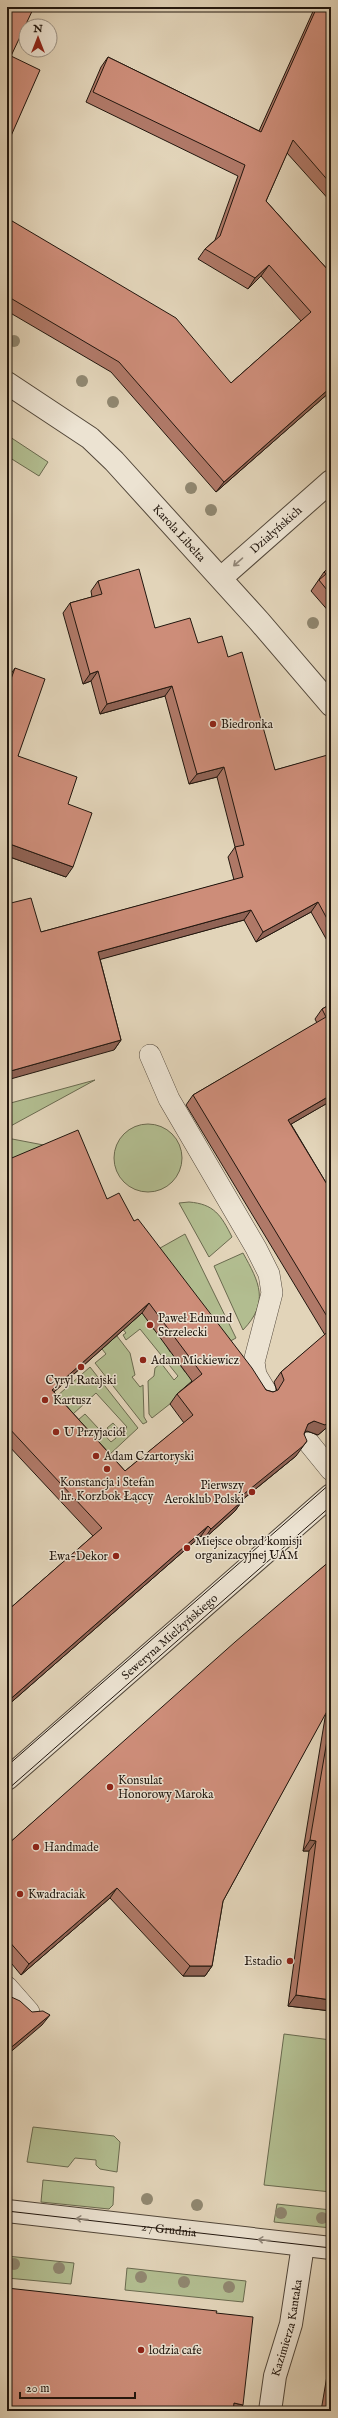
<svg xmlns="http://www.w3.org/2000/svg" width="338" height="2418" viewBox="0 0 338 2418" font-family="'IM FELL English',serif">
	<style>
		.green { fill: #b2bd90; stroke: #6a6a4f }
		.lines { fill: none; stroke-linecap: round; stroke-linejoin: round }
		.service-casing { stroke: #514639; stroke-width: 22 }
		.minor-casing { stroke: #514639; stroke-width: 24 }
		.service { stroke: #ece3d2; stroke-width: 21 }
		.minor { stroke: #ece3d2; stroke-width: 22 }
		.tram { stroke: #21160e; stroke-width: 1 }
		.tree { fill: #908770 }
		.wall { fill: #b07968; stroke: #21160e; fill-rule: evenodd }
		.shaded-wall { fill: #906355; stroke: #21160e }
		.building { fill: #cd8d79; stroke: #21160e; fill-rule: evenodd }
		.oneway { stroke: #91877a }
		.poi-dot { fill: #8f2418; stroke: #ece3d2; stroke-width: 1.5 }
		.labels { text-anchor: middle; dominant-baseline: central; stroke-width: 3; stroke-linejoin: round; paint-order: stroke }
		.street-label { font-size: 12px; fill: #21160e; stroke: #ece3d2 }
		.poi-label { font-size: 12px; fill: #21160e; stroke: #ece3d2; text-anchor: start }
	</style>
	<rect width="100%" height="100%" fill="#e2d4b9"/>
	<filter id="stains"><feTurbulence type="fractalNoise" baseFrequency=".005" numOctaves="4"/><feColorMatrix values="0 0 0 0 .2 0 0 0 0 .09 0 0 0 0 .02 0 0 0 .5 -.17"/></filter>
	<radialGradient id="worn" r=".72"><stop offset=".6" stop-color="#630" stop-opacity="0"/><stop offset="1" stop-color="#630" stop-opacity=".3"/></radialGradient>
	<!-- green -->
	<g class="green">
		<path d="M7,435L48,462L39,476L7,456Z"/>
		<path d="M95,1080L7,1128V1104Z"/>
		<circle cx="148" cy="1158" r="34"/>
		<path d="M7,1138L54,1147L7,1167Z"/>
		<path d="M189,1202C214,1204 221,1215 232,1237L209,1257L179,1203Z"/>
		<path d="M185,1234L236,1338L223,1345L153,1252Z"/>
		<path d="M243,1253C259,1282 270,1302 243,1330L214,1266Z"/>
		<path d="M114,1274L118,1278L116,1280L135,1306L138,1309L141,1308L149,1318L147,1320L154,1330L157,1329L170,1352L173,1350L180,1360L178,1362L185,1372L188,1370L195,1381L194,1385L152,1418L149,1414L148,1381L154,1376L155,1368L161,1363L174,1380L178,1376L140,1329L126,1340L123,1335L126,1333L117,1322L110,1327L130,1353L135,1375L132,1377L140,1387L143,1385L144,1417L147,1422L143,1424L95,1363L106,1354L102,1349L105,1346L98,1338L94,1337L96,1335L91,1329L86,1330L77,1321L79,1318L63,1304L73,1295L76,1297L87,1292L86,1288L110,1280L108,1277Z"/>
		<path d="M90,1367L138,1428L109,1455L78,1420L85,1414L111,1442L116,1438L107,1428L113,1423L122,1433L127,1427L96,1393L73,1414L57,1396Z"/>
		<path d="M284,2034L331,2040V2192L264,2185Z"/>
		<path d="M33,2127L114,2136L120,2142L117,2172L100,2169L96,2165V2160L75,2158L68,2167L27,2162Z"/>
		<path d="M43,2180L114,2187L113,2205L109,2209L41,2202Z"/>
		<path d="M277,2204L331,2210V2228L274,2222Z"/>
		<path d="M7,2256L74,2263L71,2284L7,2278Z"/>
		<path d="M127,2268L246,2281L243,2302L125,2290Z"/>
	</g>
	<g class="lines">
		<!-- service casing -->
		<g class="service-casing">
			<g id="service">
				<path d="M150,1055L169,1099L256,1248L269,1274L272,1293L254,1362L256,1375L265,1390"/>
				<path d="M309,1443L331,1470"/>
				<path d="M7,1987L29,2012"/>
			</g>
		</g>
		<!-- minor casing -->
		<g class="minor-casing">
			<g id="minor">
				<path id="s1" d="M7,383L90,438L114,461L259,621L331,705"/>
				<path id="s2" d="M221,578L331,481"/>
				<path id="s3" d="M7,1779L331,1495"/>
				<path id="s4" d="M7,2211L331,2248"/>
				<path id="s5" d="M270,2411L275,2376L291,2324L303,2245"/>
			</g>
		</g>
		<!-- service -->
		<use href="#service" class="service"/>
		<!-- minor -->
		<use href="#minor" class="minor"/>
		<!-- tram -->
		<g class="tram">
			<path d="M7,1766L331,1483"/>
			<path d="M7,1790L331,1506"/>
			<path d="M7,2211L331,2248"/>
		</g>
	</g>
	<!-- trees -->
	<g class="tree">
		<circle cx="14" cy="341" r="6"/>
		<circle cx="82" cy="381" r="6"/>
		<circle cx="113" cy="402" r="6"/>
		<circle cx="191" cy="488" r="6"/>
		<circle cx="211" cy="510" r="6"/>
		<circle cx="313" cy="623" r="6"/>
		<circle cx="147" cy="2199" r="6"/>
		<circle cx="197" cy="2205" r="6"/>
		<circle cx="281" cy="2213" r="6"/>
		<circle cx="322" cy="2218" r="6"/>
		<circle cx="14" cy="2264" r="6"/>
		<circle cx="59" cy="2268" r="6"/>
		<circle cx="141" cy="2277" r="6"/>
		<circle cx="184" cy="2282" r="6"/>
		<circle cx="229" cy="2287" r="6"/>
	</g>
	<!-- wall -->
	<g class="wall">
		<path d="M315,7H331L330,72L331,73V202L287,153L266,201L328,270L331,267V391L216,492L111,372L7,311V218L231,383L301,321L261,276L248,289L198,259L205,249L215,240L238,176L86,102L101,67L108,57L259,131Z"/>
		<path d="M331,566V614L311,591L324,572Z"/>
		<path d="M98,581L155,628L198,643L228,657L275,770L331,755V943L329,944L311,912L256,942L244,920L100,959L121,1040L114,1050L41,932L234,880L228,857L235,847L217,777L189,784L165,696L100,714L91,681L83,684L63,613L70,603L92,597L91,591Z"/>
		<path d="M15,668L18,756L68,804L66,877L7,856V681L8,678Z"/>
		<path d="M331,1004V1101L291,1124L331,1191V1424L318,1435L307,1431L305,1432L296,1456L241,1501H242L235,1511L204,1539L201,1536L7,1706V1611L93,1536L7,1444V1160L107,1199L134,1221L266,1390L273,1392L277,1391L274,1382L281,1372L325,1335L186,1105L193,1095L317,1023L315,1019L322,1009ZM142,1313L192,1381L177,1394L170,1404L184,1423L125,1471L54,1392Z"/>
		<path d="M331,1560V2011L288,2006L309,1851H303L326,1712L223,1901L212,1966L205,1976H183L110,1898L21,1975L7,1958V1845Z"/>
		<path d="M331,2351V2411H321L331,2352Z"/>
	</g>
	<!-- shaded-wall -->
	<g class="shaded-wall">
		<path d="M269,265L261,276L248,289L255,278Z"/>
		<path d="M331,387V391L216,492L224,482Z"/>
		<path d="M98,671L91,681L83,684L90,674Z"/>
		<path d="M172,686L165,696L100,714L107,704Z"/>
		<path d="M224,767L217,777L189,784L197,774Z"/>
		<path d="M7,843L73,867L66,877L7,856Z"/>
		<path d="M318,902L311,912L256,942L263,932Z"/>
		<path d="M251,910L244,920L91,962L98,952Z"/>
		<path d="M121,1040L114,1050L7,1080V1072Z"/>
		<path d="M331,1095V1101L281,1130L288,1120Z"/>
		<path d="M149,1303L142,1313L45,1400L52,1390Z"/>
		<path d="M331,1420V1424L318,1435L307,1431L301,1434L308,1424L314,1421Z"/>
		<path d="M307,1441L296,1456L232,1508L239,1498Z"/>
		<path d="M242,1501L235,1511L204,1539L211,1529Z"/>
		<path d="M208,1526L201,1536L7,1706V1702Z"/>
		<path d="M310,1840L316,1841L309,1851H303Z"/>
		<path d="M117,1888L110,1898L21,1975L29,1964Z"/>
		<path d="M190,1966H212L205,1976H183Z"/>
		<path d="M296,1995L331,2000V2011L288,2006Z"/>
		<path d="M50,2015L42,2025L7,2055V2051L8,2050Z"/>
		<path d="M234,2403L243,2405L238,2411H229Z"/>
	</g>
	<!-- building -->
	<g class="building">
		<path d="M7,7H34L11,56L40,70L7,145Z"/>
		<path d="M317,7H331V67L330,72L331,73V184L293,140L266,201L328,270L331,267V387L224,482L119,362L7,296V218L176,318L231,383L311,312L269,265L255,278L205,249L220,236L245,165L93,92L108,57L261,132Z"/>
		<path d="M331,566V595L319,580L326,574L324,572Z"/>
		<path d="M139,569L155,628L190,618L198,643L222,636L228,657L242,652L275,770L331,754V926L318,902L263,932L251,910L98,952L121,1040L7,1072V904L31,898L41,932L243,877L235,847L244,845L224,767L197,774L172,686L107,704L98,671L90,674L70,603L102,594L98,581Z"/>
		<path d="M15,668L45,679L18,756L77,777L68,804L92,813L73,867L7,843V690Z"/>
		<path d="M331,1004V1095L288,1120L331,1191V1323L193,1095L326,1017L322,1009Z"/>
		<path d="M78,1130L107,1199L119,1193L134,1221L138,1219L252,1368L266,1390L273,1392L278,1390L284,1380L281,1372L331,1329V1420L325,1425L314,1421L308,1424L304,1434L307,1441L303,1446L239,1498L242,1501L211,1529L208,1526L7,1702V1611L102,1528L7,1426V1160ZM149,1303L202,1374L177,1394L193,1415L125,1471L52,1390Z"/>
		<path d="M331,1560V1704L223,1901L212,1966H190L117,1888L29,1964L7,1939V1845L235,1642Z"/>
		<path d="M331,1717V2000L296,1995L316,1841L310,1840Z"/>
		<path d="M7,1995L20,2001L32,2012L43,2011L50,2015L8,2050L7,2053Z"/>
		<path d="M7,2288L217,2311L216,2313L253,2317L243,2405L234,2403L233,2411H7Z"/>
		<path d="M331,2384V2411H327Z"/>
	</g>
	<!-- one-way arrows -->
	<defs><path id="oneway-shaft" d="M-6 0H5M1.5-3L5.5 0L1.5 3" fill="none" stroke-width="1.6" stroke-linecap="round" stroke-linejoin="round"/></defs>
	<g class="oneway">
		<use href="#oneway-shaft" transform="translate(238 562) rotate(139)"/>
		<use href="#oneway-shaft" transform="translate(82 2219) rotate(-174)"/>
		<use href="#oneway-shaft" transform="translate(264 2240) rotate(-174)"/>
	</g>
	<!-- markers -->
	<g class="poi-dot">
		<circle cx="213" cy="724" r="4"/>
		<circle cx="150" cy="1325" r="4"/>
		<circle cx="143" cy="1360" r="4"/>
		<circle cx="81" cy="1367" r="4"/>
		<circle cx="45" cy="1400" r="4"/>
		<circle cx="56" cy="1432" r="4"/>
		<circle cx="96" cy="1456" r="4"/>
		<circle cx="107" cy="1469" r="4"/>
		<circle cx="252" cy="1492" r="4"/>
		<circle cx="187" cy="1548" r="4"/>
		<circle cx="116" cy="1556" r="4"/>
		<circle cx="110" cy="1787" r="4"/>
		<circle cx="36" cy="1847" r="4"/>
		<circle cx="20" cy="1894" r="4"/>
		<circle cx="290" cy="1961" r="4"/>
		<circle cx="141" cy="2350" r="4"/>
	</g>
	<g class="labels">
		<!-- street labels -->
		<g class="street-label">
			<text stroke="none"><textPath href="#s2" startOffset="73">Działyńskich</textPath></text>
			<text stroke="none"><textPath href="#s1" startOffset="230">Karola Libelta</textPath></text>
			<text stroke="none"><textPath href="#s3" startOffset="216">Seweryna Mielżyńskiego</textPath></text>
			<text stroke="none"><textPath href="#s4" startOffset="163">27 Grudnia</textPath></text>
			<text stroke="none"><textPath href="#s5" startOffset="85">Kazimierza Kantaka</textPath></text>
		</g>
		<!-- poi labels -->
		<g class="poi-label">
			<text x="221" y="724">Biedronka</text>
			<text x="158" y="1318">Paweł Edmund<tspan x="158" dy="14">Strzelecki</tspan></text>
			<text x="151" y="1360">Adam Mickiewicz</text>
			<text x="81" y="1380" text-anchor="middle">Cyryl Ratajski</text>
			<text x="53" y="1400">Kartusz</text>
			<text x="64" y="1432">U Przyjaciół</text>
			<text x="104" y="1456">Adam Czartoryski</text>
			<text x="107" y="1482" text-anchor="middle">Konstancja i Stefan<tspan x="107" dy="14">hr. Korzbok Łąccy</tspan></text>
			<text x="244" y="1485" text-anchor="end">Pierwszy<tspan x="244" dy="14">Aeroklub Polski</tspan></text>
			<text x="195" y="1541">Miejsce obrad komisji<tspan x="195" dy="14">organizacyjnej UAM</tspan></text>
			<text x="108" y="1556" text-anchor="end">Ewa-Dekor</text>
			<text x="118" y="1780">Konsulat<tspan x="118" dy="14">Honorowy Maroka</tspan></text>
			<text x="44" y="1847">Handmade</text>
			<text x="28" y="1894">Kwadraciak</text>
			<text x="282" y="1961" text-anchor="end">Estadio</text>
			<text x="149" y="2350">lodzia cafe</text>
		</g>
	</g>
	<!-- margin -->
	<rect width="338" height="2418" fill="none" stroke="#e2d4b9" stroke-width="24"/>
	<rect x="8" y="8" width="322" height="2402" fill="none" stroke="#21160e" stroke-width="2"/>
	<rect x="12" y="12" width="314" height="2394" fill="none" stroke="#21160e"/>
	<!-- north arrow -->
	<g transform="translate(38 38)"><circle r="19" fill="#ece3d2" stroke="#9b9184"/>
	<path d="M0-3L7 15L0 10L-7 15Z" fill="#8f2418"/>
	<text y="-6" font-size="11" font-weight="bold" text-anchor="middle" fill="#21160e">N</text>
	</g>
	<!-- scale -->
	<path d="M20 2392v6h115v-6" fill="none" stroke="#21160e" stroke-width="2"/>
	<text x="26" y="2392" font-size="12" fill="#21160e" stroke="#ece3d2" stroke-width="3" paint-order="stroke">20 m</text>
	<rect width="100%" height="100%" filter="url(#stains)"/>
	<rect width="100%" height="100%" fill="url(#worn)"/>
</svg>
